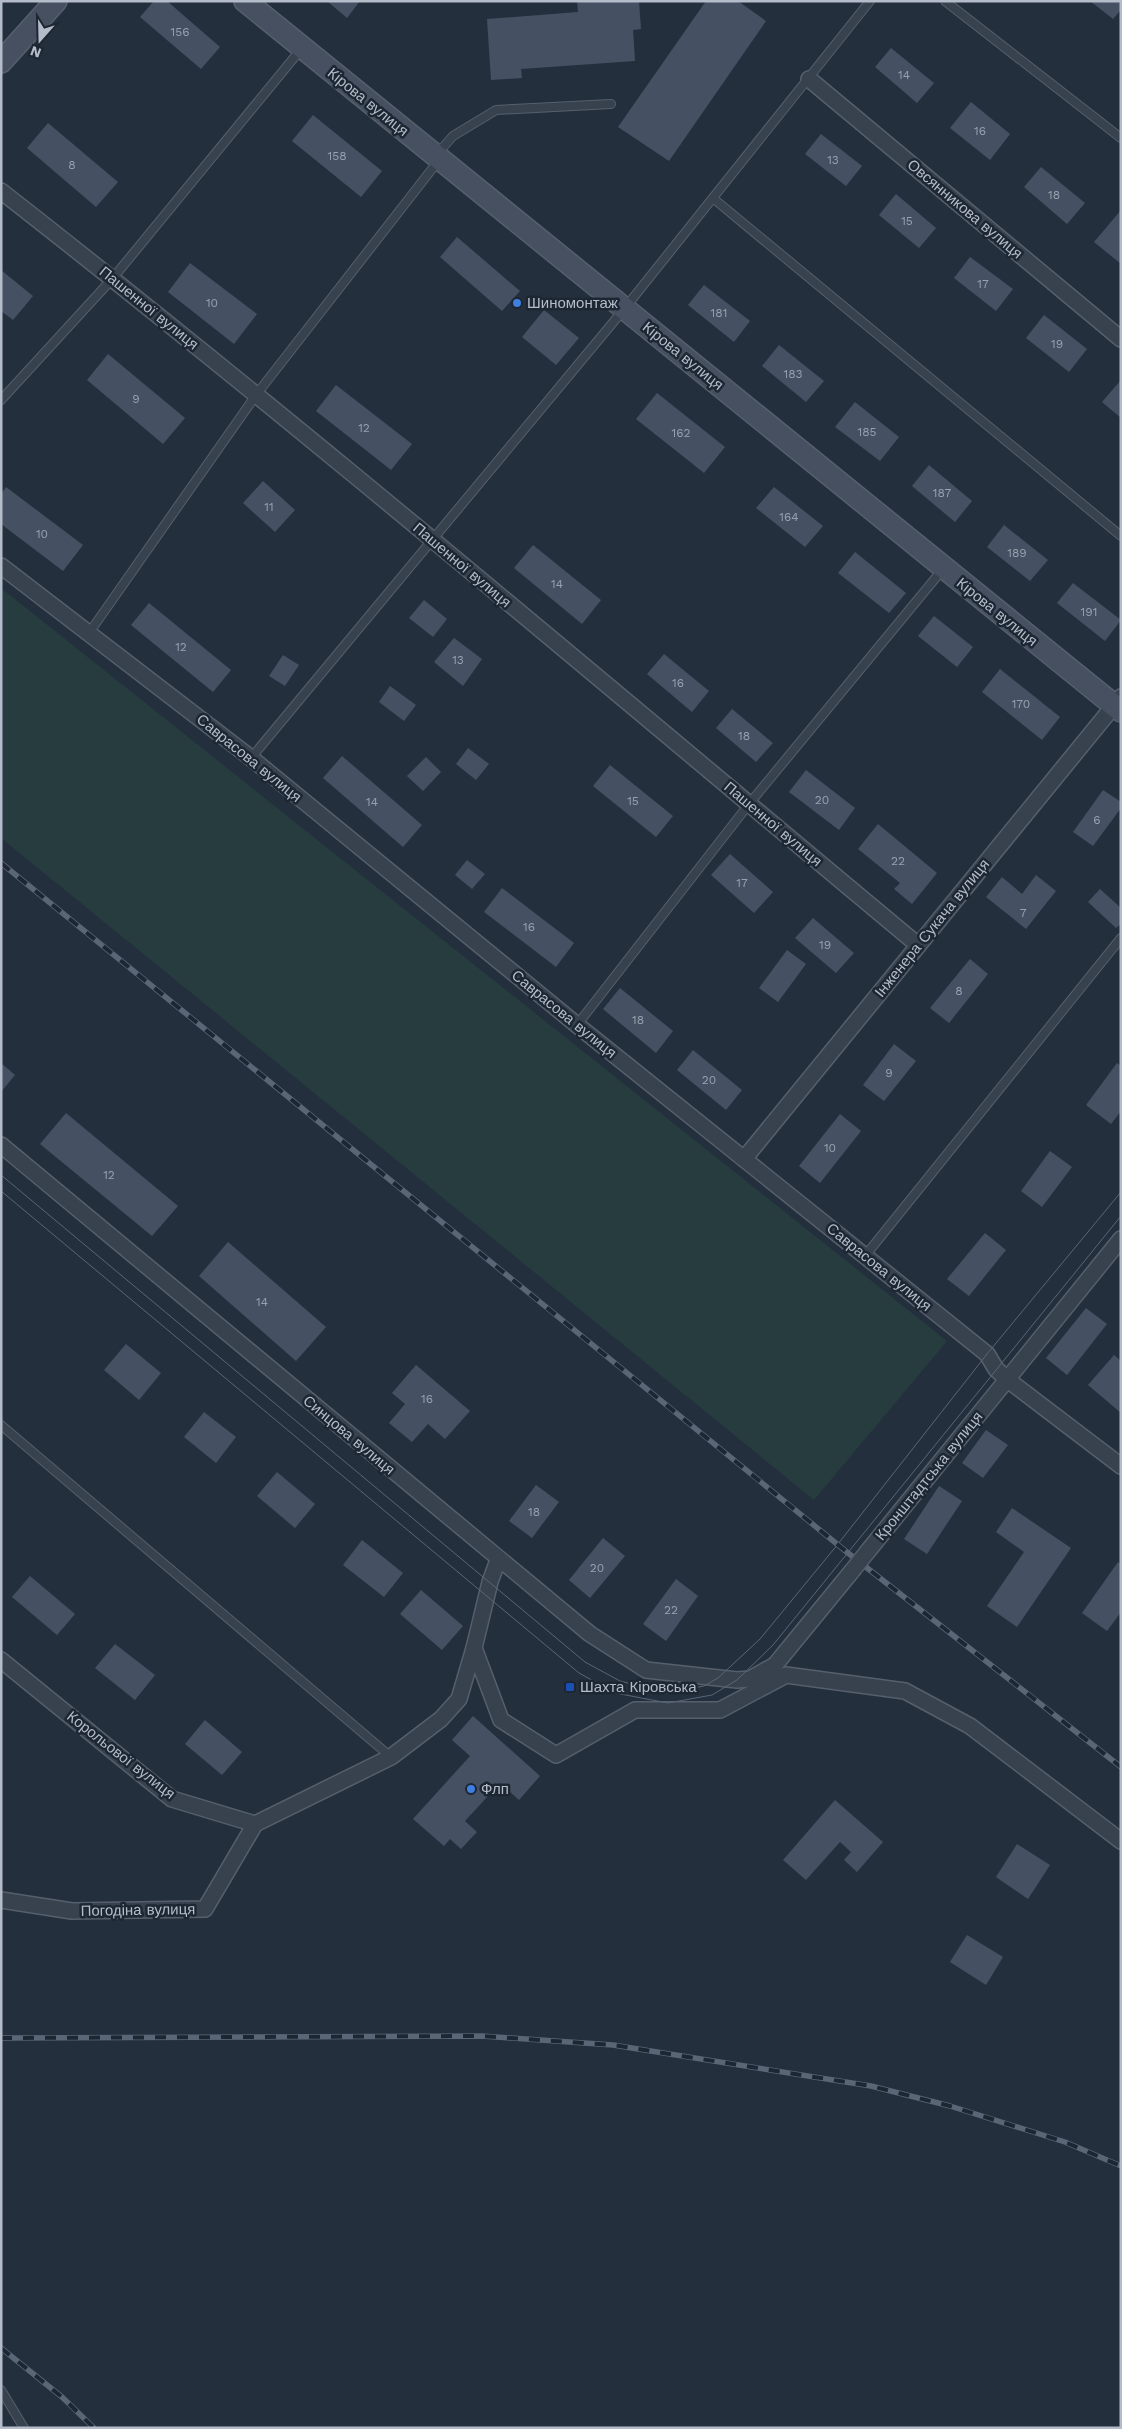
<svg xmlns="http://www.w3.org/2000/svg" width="1122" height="2429" viewBox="0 0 1122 2429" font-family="'Work Sans',sans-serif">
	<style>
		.green { fill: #263c3f }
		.building { fill: #455162 }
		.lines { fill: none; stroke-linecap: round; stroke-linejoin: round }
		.lane-casing { stroke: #565f6c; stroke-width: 10 }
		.street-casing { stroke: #565f6c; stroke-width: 18 }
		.secondary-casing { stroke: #565f6c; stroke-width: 24 }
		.lane { stroke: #38414e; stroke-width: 8 }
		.street { stroke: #38414e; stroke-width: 15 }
		.secondary { stroke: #465061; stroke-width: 21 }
		.tram { stroke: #5a6575; stroke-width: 1 }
		.rail-casing { stroke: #5a6575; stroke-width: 5.5 }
		.rail { stroke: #1d2633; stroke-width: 4; stroke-dasharray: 11; stroke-linecap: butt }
		.street-bridge-casing { stroke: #565f6c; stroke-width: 18; stroke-linecap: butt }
		.street-bridge { stroke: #38414e; stroke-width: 15 }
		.shop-dot { fill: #3f7fe0; stroke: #1d2633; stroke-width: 2 }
		.transit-dot { fill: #1a4fb4; stroke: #1d2633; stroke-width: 2 }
		.labels { text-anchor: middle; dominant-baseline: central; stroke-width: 5; stroke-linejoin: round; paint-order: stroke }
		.number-label { font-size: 12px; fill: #98a1af }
		.street-label { font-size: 15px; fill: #b4bcc9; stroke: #1d2633 }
		.poi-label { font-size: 15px; fill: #b4bcc9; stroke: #1d2633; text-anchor: start }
	</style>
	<rect width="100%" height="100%" fill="#242f3e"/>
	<!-- green -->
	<path class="green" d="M1,588L947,1341L814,1500L1,838Z"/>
	<!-- building -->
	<g class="building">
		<path d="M154,1H167L220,47L201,69L140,17Z"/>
		<path d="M327,1H360L347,18Z"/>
		<path d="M577,1H639L641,29L633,30L635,61L521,69L522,78L491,80L487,19L578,12Z"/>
		<path d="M706,1H738L766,21L669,161L618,127Z"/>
		<path d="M1090,1H1121V10L1113,19Z"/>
		<path d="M891,48L934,83L917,103L875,67Z"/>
		<path d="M971,102L1010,134L990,160L950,128Z"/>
		<path d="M313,115L382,171L361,197L292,141Z"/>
		<path d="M48,123L118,182L96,207L27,148Z"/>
		<path d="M821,134L862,166L846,186L805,154Z"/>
		<path d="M1041,167L1085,203L1067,224L1024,187Z"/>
		<path d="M896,194L936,228L919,248L879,215Z"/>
		<path d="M1121,210V264L1094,242Z"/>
		<path d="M457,237L520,291L502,311L440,257Z"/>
		<path d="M970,257L1013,289L996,311L954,278Z"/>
		<path d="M190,263L257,314L234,344L168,292Z"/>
		<path d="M1,270L33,296L13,320L1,311Z"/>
		<path d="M704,285L750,321L734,342L688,305Z"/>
		<path d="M544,310L579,338L556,365L522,337Z"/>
		<path d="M1044,315L1087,349L1069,372L1026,338Z"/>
		<path d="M779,345L824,381L806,402L762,366Z"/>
		<path d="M108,354L185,418L163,444L87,380Z"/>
		<path d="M1121,380V418L1102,402Z"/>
		<path d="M336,385L412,444L391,470L316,411Z"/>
		<path d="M657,393L725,447L704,473L636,419Z"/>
		<path d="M855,402L899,437L880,461L835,427Z"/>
		<path d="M929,465L972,501L955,522L912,486Z"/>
		<path d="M263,481L295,510L275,532L243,503Z"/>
		<path d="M6,487L83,545L63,571L1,524V494Z"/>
		<path d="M774,487L823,526L805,547L756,508Z"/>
		<path d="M1004,525L1048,560L1030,581L987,547Z"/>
		<path d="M533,545L601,600L582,624L514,568Z"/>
		<path d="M855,552L906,593L889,613L838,573Z"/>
		<path d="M1073,583L1121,620L1105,641L1057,603Z"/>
		<path d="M424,600L447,619L433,637L409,618Z"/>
		<path d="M149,603L231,670L213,692L131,625Z"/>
		<path d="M934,616L973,647L957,667L918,636Z"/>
		<path d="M454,638L482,659L463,686L434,662Z"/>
		<path d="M664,654L709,691L692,712L647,674Z"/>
		<path d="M283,655L299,665L285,686L269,676Z"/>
		<path d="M1000,669L1060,717L1042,740L982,692Z"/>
		<path d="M390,686L416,705L404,721L379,702Z"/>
		<path d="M732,709L773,743L756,762L716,728Z"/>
		<path d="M468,748L489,764L476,780L456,764Z"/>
		<path d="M342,756L422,825L403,847L323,778Z"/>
		<path d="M426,757L441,772L423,791L407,776Z"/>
		<path d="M610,765L673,816L656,837L593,786Z"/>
		<path d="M806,770L855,808L839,830L789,792Z"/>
		<path d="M1103,790L1121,802V808L1093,846L1073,832Z"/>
		<path d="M878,824L937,873L912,904L894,889L900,883L858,849Z"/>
		<path d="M730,854L773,892L754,913L711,875Z"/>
		<path d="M467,860L485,874L472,889L455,875Z"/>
		<path d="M1036,875L1056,891L1026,929L986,897L1002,877L1022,894Z"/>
		<path d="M502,888L574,943L556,967L484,912Z"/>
		<path d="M1100,889L1121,908V924L1116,928L1088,902Z"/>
		<path d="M813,918L854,953L836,973L795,938Z"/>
		<path d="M787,950L806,964L778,1002L759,988Z"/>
		<path d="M970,959L988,974L949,1023L930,1008Z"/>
		<path d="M620,988L673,1031L656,1053L603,1009Z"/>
		<path d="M894,1044L916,1061L884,1101L863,1085Z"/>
		<path d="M693,1050L742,1090L726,1110L677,1070Z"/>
		<path d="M1,1063L15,1075L1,1092Z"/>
		<path d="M1117,1063L1121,1066V1111L1111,1124L1086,1105Z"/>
		<path d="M66,1113L178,1206L152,1236L40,1144Z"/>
		<path d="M840,1114L861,1131L820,1183L799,1166Z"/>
		<path d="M1050,1151L1072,1167L1042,1207L1021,1191Z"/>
		<path d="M985,1233L1006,1250L969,1296L947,1279Z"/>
		<path d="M228,1242L326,1327L296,1361L199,1276Z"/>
		<path d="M1086,1308L1107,1324L1067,1375L1046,1358Z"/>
		<path d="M126,1344L161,1373L139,1400L104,1370Z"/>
		<path d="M1114,1355L1121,1361V1413L1088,1385Z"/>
		<path d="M416,1365L470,1411L445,1439L428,1424L412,1442L389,1423L405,1404L392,1393Z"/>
		<path d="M204,1412L236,1437L216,1463L184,1437Z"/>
		<path d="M986,1430L1008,1445L983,1478L962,1463Z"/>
		<path d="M277,1472L315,1504L295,1528L257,1496Z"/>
		<path d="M536,1485L559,1502L532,1538L509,1521Z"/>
		<path d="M939,1486L962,1501L927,1554L904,1539Z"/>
		<path d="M1012,1508L1071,1548L1017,1627L987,1606L1024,1552L996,1532Z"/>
		<path d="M603,1538L625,1556L590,1598L569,1580Z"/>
		<path d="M362,1540L403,1573L384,1597L343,1565Z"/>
		<path d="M1118,1562L1121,1564V1612L1107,1631L1082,1613Z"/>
		<path d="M30,1576L75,1614L57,1635L12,1597Z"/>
		<path d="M676,1579L698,1596L666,1641L643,1624Z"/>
		<path d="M421,1590L463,1626L442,1650L400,1614Z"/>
		<path d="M115,1644L155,1675L135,1700L95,1668Z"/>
		<path d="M473,1716L540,1776L519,1800L500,1783L465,1821L477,1832L461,1849L450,1839L444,1846L413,1819L470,1756L452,1740Z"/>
		<path d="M205,1720L242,1752L222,1775L185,1744Z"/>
		<path d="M835,1800L883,1842L857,1872L844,1860L851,1852L840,1842L806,1880L783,1860Z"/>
		<path d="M1017,1844L1050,1865L1028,1899L996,1877Z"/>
		<path d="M967,1935L1003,1957L986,1985L950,1962Z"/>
	</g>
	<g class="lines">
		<!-- lane casing -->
		<g class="lane-casing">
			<g id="lane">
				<path d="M945,1L1121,138"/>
				<path d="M436,155L453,136L496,110L611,104"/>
				<path d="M714,199L1121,536"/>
				<path d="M1,400L113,278L302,48"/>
				<path d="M89,633L256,395L439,160"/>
				<path d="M251,758L625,308L870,1"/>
				<path d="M577,1025L749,804L943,569"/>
				<path d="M865,1256L1121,938"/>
				<path d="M1,1425L391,1757"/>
				<path d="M1,2390L24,2428"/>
			</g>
		</g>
		<!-- street casing -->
		<g class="street-casing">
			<g id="street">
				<path d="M809,79L1121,339"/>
				<path d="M1,191C313,435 614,692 918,945"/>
				<path d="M1,566L251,758L577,1025L987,1354L996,1369L1008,1380L1121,1466"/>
				<path d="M1,1145L590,1634L646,1670L737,1680L750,1679L775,1665L852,1571"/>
				<path d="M744,1159L1121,697"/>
				<path d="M868,1551L1121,1239"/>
				<path d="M498,1560L490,1582L474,1648L501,1720L556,1755L635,1710H720L786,1675L905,1691L970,1726L1121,1841"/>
				<path d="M1,1660L172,1799L255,1824"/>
				<path d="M1,1900L72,1911L205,1909L255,1824L391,1757L441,1719L459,1699L474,1648"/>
			</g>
		</g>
		<!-- secondary casing -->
		<g class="secondary-casing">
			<g id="secondary">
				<path d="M245,1L1121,711"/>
				<path d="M1,62L56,1"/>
			</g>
		</g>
		<!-- lane -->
		<use href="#lane" class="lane"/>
		<!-- street -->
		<use href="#street" class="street"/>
		<!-- secondary -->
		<use href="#secondary" class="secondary"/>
		<!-- tram -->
		<g class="tram">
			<path d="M1,1175L585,1662L620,1681L667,1693L704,1686L718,1678L760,1639L838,1544L987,1354L1121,1192"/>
			<path d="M1,1191L579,1673L615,1693L668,1703L712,1695L737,1680L773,1645L1121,1216"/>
		</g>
		<!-- rail casing -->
		<g class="rail-casing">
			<g id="rail">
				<path d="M1,863L848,1553L1121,1767"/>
				<path d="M1,2038L482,2036L613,2045L871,2086L950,2106L1065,2142L1121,2166"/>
				<path d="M1,2348L62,2397L94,2428"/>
			</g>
		</g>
		<!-- rail -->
		<use href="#rail" class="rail"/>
		<!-- street-bridge casing -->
		<g class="street-bridge-casing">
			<path id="street-bridge" d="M852,1571L868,1551"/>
		</g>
		<!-- street-bridge -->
		<use href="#street-bridge" class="street-bridge"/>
	</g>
	<!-- markers -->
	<g class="shop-dot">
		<circle cx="517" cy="303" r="5"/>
		<circle cx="471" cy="1789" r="5"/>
	</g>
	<rect class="transit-dot" x="565" y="1682" width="10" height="10" rx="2.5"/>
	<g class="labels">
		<!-- number labels -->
		<g class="number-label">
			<text x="180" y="32">156</text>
			<text x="904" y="75">14</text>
			<text x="980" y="131">16</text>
			<text x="337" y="156">158</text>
			<text x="833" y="160">13</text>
			<text x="72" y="165">8</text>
			<text x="1054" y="195">18</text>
			<text x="907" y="221">15</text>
			<text x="983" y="284">17</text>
			<text x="212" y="303">10</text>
			<text x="719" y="313">181</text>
			<text x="1057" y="344">19</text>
			<text x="793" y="374">183</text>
			<text x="136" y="399">9</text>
			<text x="364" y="428">12</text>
			<text x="867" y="432">185</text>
			<text x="681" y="433">162</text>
			<text x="942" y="493">187</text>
			<text x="269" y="507">11</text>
			<text x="789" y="517">164</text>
			<text x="42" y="534">10</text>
			<text x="1017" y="553">189</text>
			<text x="557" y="584">14</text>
			<text x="1089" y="612">191</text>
			<text x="181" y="647">12</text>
			<text x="458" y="660">13</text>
			<text x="678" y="683">16</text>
			<text x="1021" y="704">170</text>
			<text x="744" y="736">18</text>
			<text x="822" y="800">20</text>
			<text x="633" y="801">15</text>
			<text x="372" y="802">14</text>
			<text x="1097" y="820">6</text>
			<text x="898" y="861">22</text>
			<text x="742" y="883">17</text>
			<text x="1023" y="913">7</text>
			<text x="529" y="927">16</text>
			<text x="825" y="945">19</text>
			<text x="959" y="991">8</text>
			<text x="638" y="1020">18</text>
			<text x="889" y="1073">9</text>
			<text x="709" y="1080">20</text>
			<text x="830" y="1148">10</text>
			<text x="109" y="1175">12</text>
			<text x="262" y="1302">14</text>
			<text x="427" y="1399">16</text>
			<text x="534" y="1512">18</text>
			<text x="597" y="1568">20</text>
			<text x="671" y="1610">22</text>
		</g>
		<!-- street labels -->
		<g class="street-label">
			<text transform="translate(368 102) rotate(39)">Кірова вулиця</text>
			<text transform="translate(965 209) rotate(40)">Овсянникова вулиця</text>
			<text transform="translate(149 308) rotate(39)">Пашенної вулиця</text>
			<text transform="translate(683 356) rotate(39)">Кірова вулиця</text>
			<text transform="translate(462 565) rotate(40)">Пашенної вулиця</text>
			<text transform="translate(997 612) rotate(39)">Кірова вулиця</text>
			<text transform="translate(249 758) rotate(39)">Саврасова вулиця</text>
			<text transform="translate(773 824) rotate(40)">Пашенної вулиця</text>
			<text transform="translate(932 928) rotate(-51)">Інженера Сукача вулиця</text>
			<text transform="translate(564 1014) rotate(39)">Саврасова вулиця</text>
			<text transform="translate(879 1267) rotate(39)">Саврасова вулиця</text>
			<text transform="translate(349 1435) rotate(40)">Синцова вулиця</text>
			<text transform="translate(929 1476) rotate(-51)">Кронштадтська вулиця</text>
			<text transform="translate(121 1755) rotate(38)">Корольової вулиця</text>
			<text transform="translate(138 1910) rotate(-1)">Погодіна вулиця</text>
		</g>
		<!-- poi labels -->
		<g class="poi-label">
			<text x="527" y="303">Шиномонтаж</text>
			<text x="580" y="1687">Шахта Кіровська</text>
			<text x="481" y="1789">Флп</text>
		</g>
	</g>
	<!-- border -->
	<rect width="1122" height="2429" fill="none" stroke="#b4bcc9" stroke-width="5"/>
	<!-- north arrow -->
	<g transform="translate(40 40) rotate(200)" stroke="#1d2633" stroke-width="4" paint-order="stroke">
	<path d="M0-4L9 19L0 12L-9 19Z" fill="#b4bcc9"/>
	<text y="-8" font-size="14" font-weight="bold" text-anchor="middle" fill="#b4bcc9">N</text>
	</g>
</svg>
